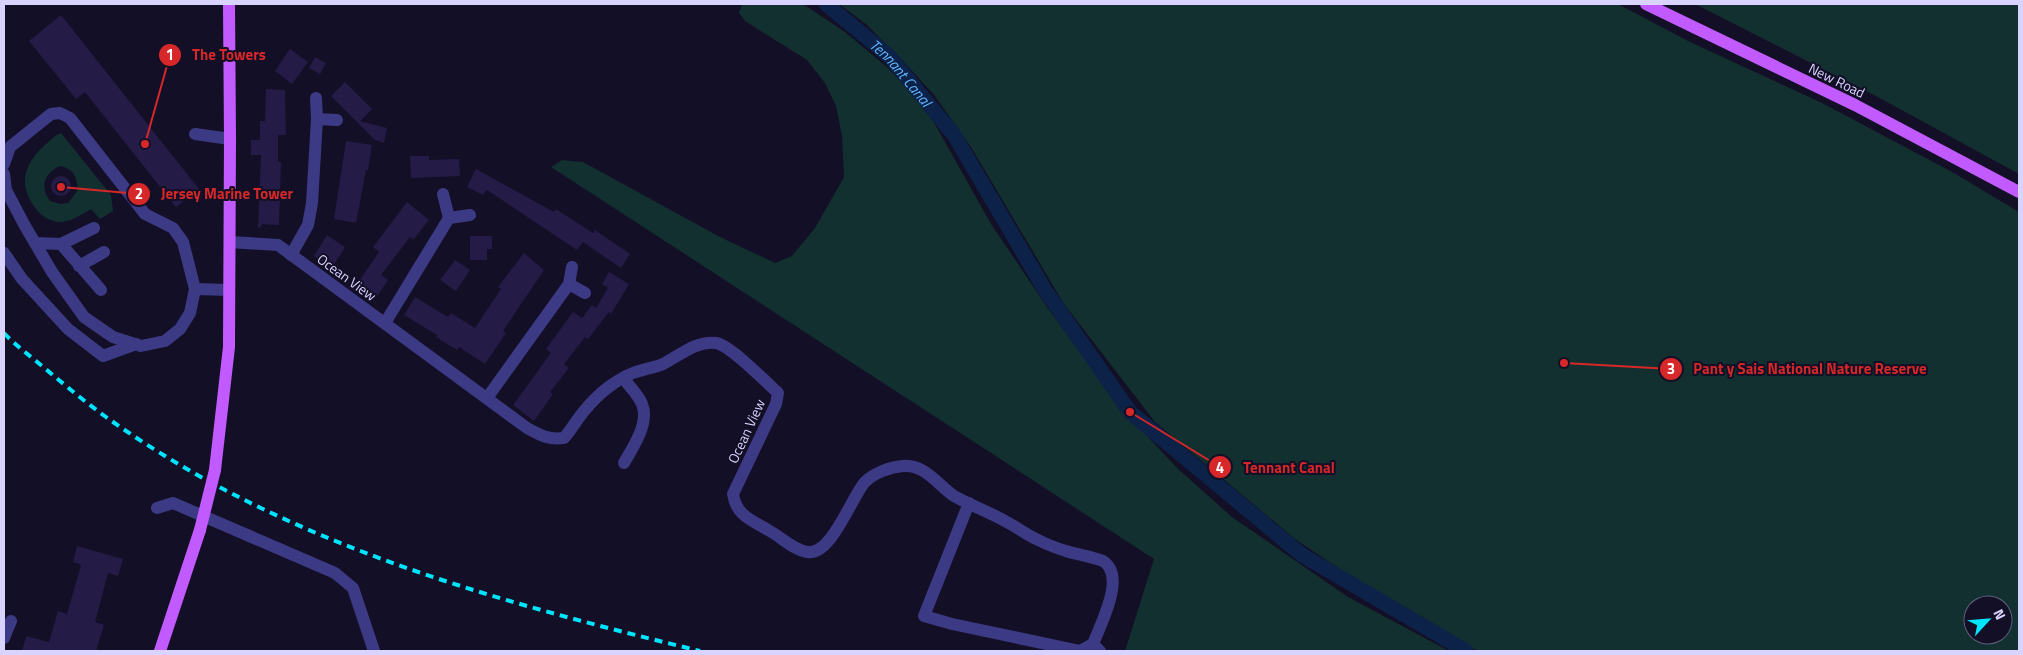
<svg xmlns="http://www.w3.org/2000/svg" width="2023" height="655" viewBox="0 0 2023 655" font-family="'Titillium Web',sans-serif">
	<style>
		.green { fill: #12302f; fill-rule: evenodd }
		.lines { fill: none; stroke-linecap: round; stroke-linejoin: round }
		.canal { stroke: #0c2248; stroke-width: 15 }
		.building { fill: #241b47 }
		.minor { stroke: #3d3a85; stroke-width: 12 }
		.major { stroke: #c25bff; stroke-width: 12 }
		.rail { stroke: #00e5ff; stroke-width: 4; stroke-dasharray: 8 6; stroke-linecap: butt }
		.major-bridge { stroke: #c25bff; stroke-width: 12 }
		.labels { text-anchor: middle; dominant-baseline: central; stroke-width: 4; stroke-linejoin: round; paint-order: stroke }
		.street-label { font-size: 14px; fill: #d9d4ff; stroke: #130f26 }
		.water-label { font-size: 15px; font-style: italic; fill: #62b6ff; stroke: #130f26 }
		.leader { fill: none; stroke: #d62828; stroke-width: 2 }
		.callout-dot { fill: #d62828; stroke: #130f26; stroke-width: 2 }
		.mark-label { font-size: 15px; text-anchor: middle; font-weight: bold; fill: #fff }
		.callout-label { font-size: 15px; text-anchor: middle; font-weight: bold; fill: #d62828; stroke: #130f26; stroke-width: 4; stroke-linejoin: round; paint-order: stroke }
	</style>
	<rect width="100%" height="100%" fill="#130f26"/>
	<!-- green -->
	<g class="green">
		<path d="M742,4H803L845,32L888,68L927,110L991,224L1047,307L1121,408L1177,468L1232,517L1348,597L1449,651H1125L1154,559L551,167L562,160L583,162L720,237L775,263L792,256L815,228L844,177L842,136L836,106L825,83L807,60L745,21L739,13Z"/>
		<path d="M839,4H1618L1690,42L1822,103L1954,173L2019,212V651H1478L1377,594L1295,539L1155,422L1064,304L971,147L934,95L903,61L866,24ZM1973,605H2003V635H1973Z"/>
		<path d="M1695,4H2019V174L1876,96Z"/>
		<path d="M61,133L111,195L113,211L100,219L91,209C81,215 71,222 59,222C51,222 40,215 36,209C17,184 24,164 46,144C51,140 55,135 61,133ZM60,166C74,169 77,177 78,190L68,203L61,204L50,201C39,185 45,173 60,166Z"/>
	</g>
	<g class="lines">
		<!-- canal -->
		<path class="canal" id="s1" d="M826,4L889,56L954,135L1045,290L1130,412L1302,555L1466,651"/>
	</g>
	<!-- building -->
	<g class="building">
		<path d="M61,15L199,189L176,207L85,92L76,99L29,41Z"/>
		<path d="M290,49L308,62L292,84L275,71Z"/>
		<path d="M315,57L326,63L320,74L309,68Z"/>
		<path d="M345,82L372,109L360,121L387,128L384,143L375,140L331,96Z"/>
		<path d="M266,89L285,90L286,135H278V162H281L279,225L262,224L260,228H258L261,155H251V140H260V121H265Z"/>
		<path d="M346,141L372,145L368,170H366L356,223L334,219Z"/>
		<path d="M410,156H429V160L459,159L460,176L411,178Z"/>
		<path d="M476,169L554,212L556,209L593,233L595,230L630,254L621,268L583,242L577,250L487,190L483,195L467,187Z"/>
		<circle cx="61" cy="186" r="10"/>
		<path d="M407,202L429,220L413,240L410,237L381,275L388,280L376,298L357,284L379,252L373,247Z"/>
		<path d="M327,235L345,247L332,268L314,256Z"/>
		<path d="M470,236H492V249H487V260H470Z"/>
		<path d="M524,253L544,270L503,331L506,333L485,364L459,347L457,350L436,337L437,335L404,315L415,297L448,317L451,313L475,328L501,289L498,287Z"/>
		<path d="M455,260L470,270L456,291L440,280Z"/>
		<path d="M609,272L629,284L611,314L609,312L588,339L585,337L564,364L569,368L550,392L553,394L534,421L513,405L551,353L546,349L573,312L582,318L592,305L596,308L608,288L602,284Z"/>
		<path d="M77,546L123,559L118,576L108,573L95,622L104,625L96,651H22L26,636L49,642L58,611L67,614L81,565L73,562Z"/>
	</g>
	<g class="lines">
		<!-- minor -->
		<g class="minor">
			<path d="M317,119L337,120"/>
			<path d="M195,134L230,139"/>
			<path d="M4,164L10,147L51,114L60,113L70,118L145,214L173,228L183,242L195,289L190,313L180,329L165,341L141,346L113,337L84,317L52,272L25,226L6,190L4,174"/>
			<path d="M449,218L470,215"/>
			<path d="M230,242L278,245L527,428C540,435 548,440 564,438C572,429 577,419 585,410C597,395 615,380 633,373C643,369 654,368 663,364C679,356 697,340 716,343C730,345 766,382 778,393L776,404L733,494C736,515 751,520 768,530C780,536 792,549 807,552C831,557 852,496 865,482C874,473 890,467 903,466C925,464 938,485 954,496C970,505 989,512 1005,521C1015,526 1024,533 1034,538C1044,543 1055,548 1066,551C1078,555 1091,556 1103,561C1105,562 1109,566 1110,569C1120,587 1100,626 1093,644"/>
			<path d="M35,243L61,244L94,228"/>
			<path d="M61,244L101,290"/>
			<path d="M4,253L22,279L68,329L103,356L136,344"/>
			<path d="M291,255L308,225L312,203L317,119L316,98"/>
			<path d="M79,266L104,252"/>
			<path d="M569,284L585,293"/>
			<path d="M195,289L229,290"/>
			<path d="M385,323L449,218L443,194"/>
			<path d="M623,378C629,386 638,394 642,404C650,423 633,447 624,463"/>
			<path d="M487,398L569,284L572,267"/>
			<path d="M969,503L924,616L952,624L1080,651L1093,644L1100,651"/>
			<path d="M157,508L173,503L335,573L353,588L374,651"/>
			<path d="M4,638L11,621"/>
		</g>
		<!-- major -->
		<g class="major">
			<path d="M1646,4L1855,105L2019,192"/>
			<path d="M215,470L229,347L230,139L229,4"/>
			<path d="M160,651L200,530"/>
		</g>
		<!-- rail -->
		<path class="rail" d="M4,333C13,343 25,352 36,361C59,380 81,399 106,417C284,544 491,600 700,651"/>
		<!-- major-bridge -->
		<path class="major-bridge" d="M200,530L215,470"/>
	</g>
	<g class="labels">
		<!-- street labels -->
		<g class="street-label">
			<text transform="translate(1837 80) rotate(26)">New Road</text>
			<text transform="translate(347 277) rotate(36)">Ocean View</text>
			<text transform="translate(746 431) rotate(-65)">Ocean View</text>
		</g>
		<!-- water labels -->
		<g class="water-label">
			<text stroke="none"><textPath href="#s1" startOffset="102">Tennant Canal</textPath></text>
		</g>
	</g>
	<!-- callouts -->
	<path class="leader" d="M145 144L170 55M61 187L139 194M1564 363L1671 369M1130 412L1220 467"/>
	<g class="callout-dot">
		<circle cx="145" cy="144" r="5"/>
		<circle cx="61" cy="187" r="5"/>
		<circle cx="1564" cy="363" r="5"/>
		<circle cx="1130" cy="412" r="5"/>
		<circle cx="170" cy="55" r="12"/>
		<circle cx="139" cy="194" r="12"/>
		<circle cx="1671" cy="369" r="12"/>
		<circle cx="1220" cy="467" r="12"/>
	</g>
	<g class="mark-label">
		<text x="170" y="60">1</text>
		<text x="139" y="199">2</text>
		<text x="1671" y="374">3</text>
		<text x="1220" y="473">4</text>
	</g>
	<g class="callout-label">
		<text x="229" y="60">The Towers</text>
		<text x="227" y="199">Jersey Marine Tower</text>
		<text x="1810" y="374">Pant y Sais National Nature Reserve</text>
		<text x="1289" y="473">Tennant Canal</text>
	</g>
	<!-- border -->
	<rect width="2023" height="655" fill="none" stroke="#d9d4ff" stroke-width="10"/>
	<!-- north arrow -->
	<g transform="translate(1988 620) rotate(64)"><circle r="24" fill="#130f26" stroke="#625e7d"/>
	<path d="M0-4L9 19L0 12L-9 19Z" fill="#00e5ff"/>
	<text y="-8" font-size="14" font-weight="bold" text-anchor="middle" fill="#d9d4ff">N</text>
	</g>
</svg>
